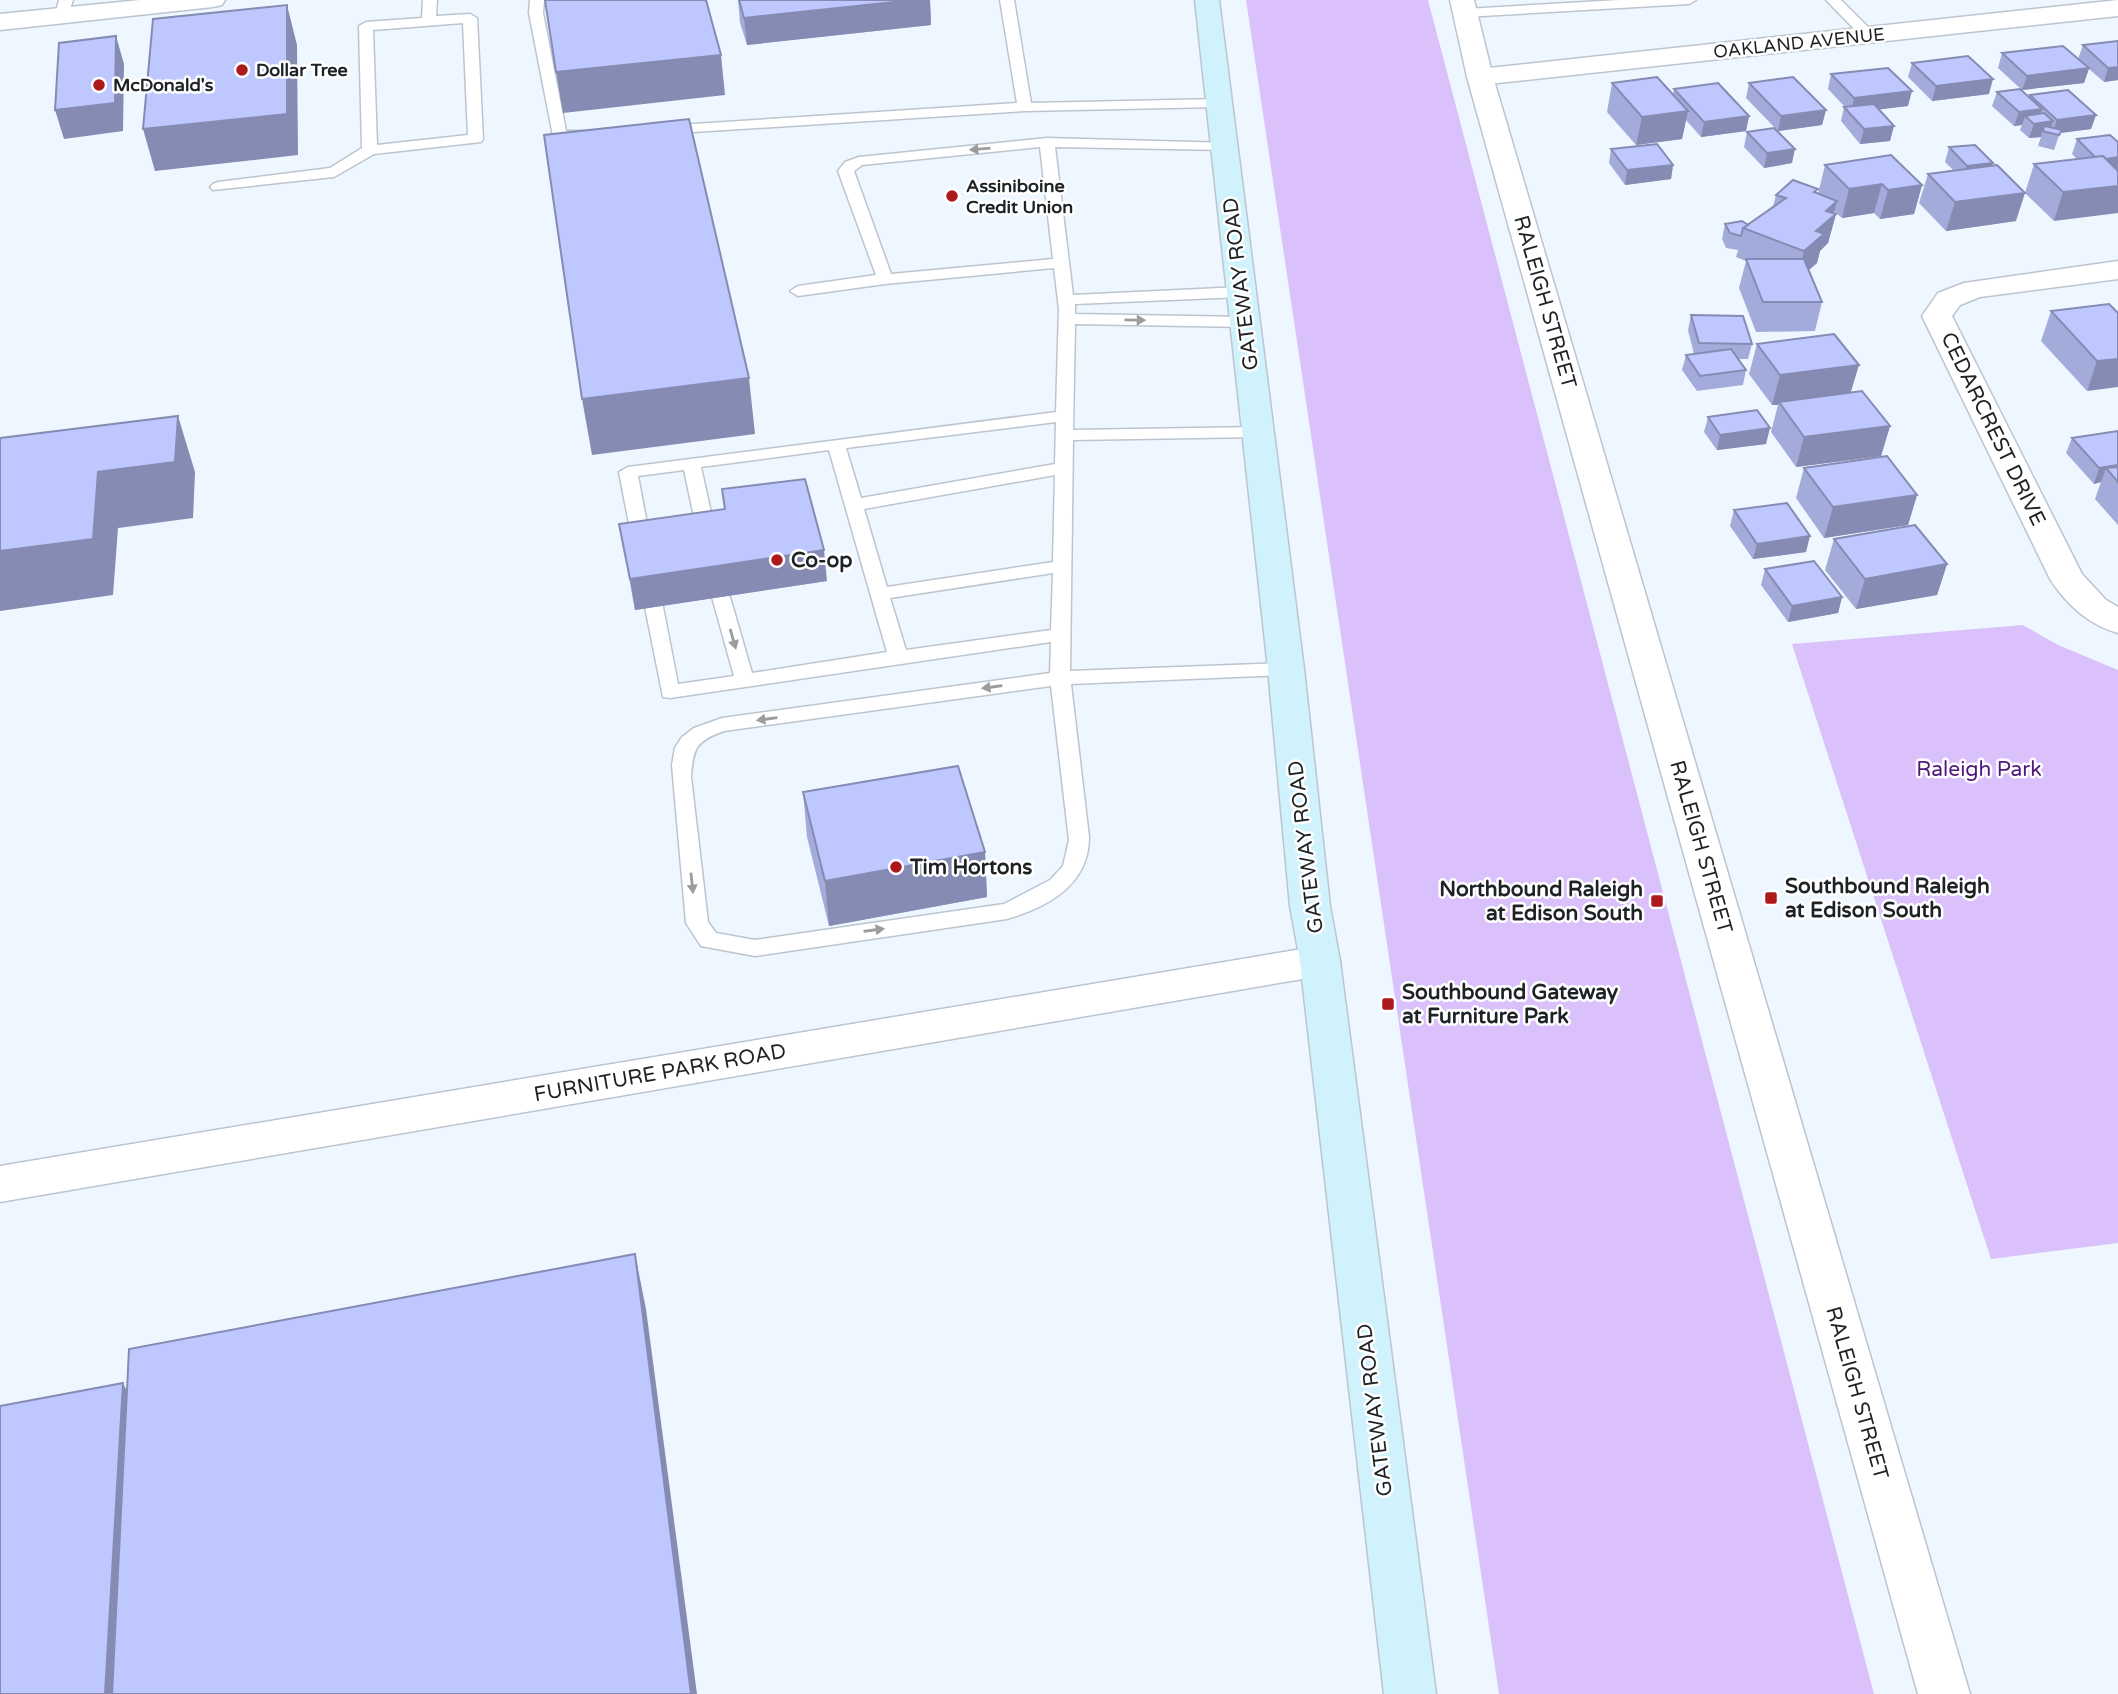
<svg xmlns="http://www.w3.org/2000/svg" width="2118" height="1694" viewBox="0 0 2118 1694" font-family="'Varela Round',sans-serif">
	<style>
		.green { fill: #dac1fb }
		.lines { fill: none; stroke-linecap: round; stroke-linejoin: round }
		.service-casing { stroke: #bcc5cf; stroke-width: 3 }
		.minor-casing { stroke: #bcc5cf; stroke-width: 3 }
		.tertiary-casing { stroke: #bcc5cf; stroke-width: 3 }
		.secondary-casing { stroke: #bcc5cf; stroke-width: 3 }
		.service { fill: #fff; fill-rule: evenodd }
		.minor { fill: #fff; fill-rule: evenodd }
		.tertiary { fill: #fff; fill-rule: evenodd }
		.secondary { fill: #d0f2fd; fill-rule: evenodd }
		.wall { fill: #a3abda }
		.shaded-wall { fill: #858bb2 }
		.building { fill: #bec7fe; stroke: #858bb2; stroke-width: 2 }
		.oneway { fill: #9a9c9d }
		.poi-dot { fill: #ac1a1b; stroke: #fff; stroke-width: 2.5 }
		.labels { text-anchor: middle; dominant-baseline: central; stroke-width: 5; stroke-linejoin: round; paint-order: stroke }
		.far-street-label { font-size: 18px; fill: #1e2225; stroke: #fff }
		.far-poi-label { font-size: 18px; font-weight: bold; fill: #1e2225; stroke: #fff; text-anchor: start }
		.street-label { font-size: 21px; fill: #1e2225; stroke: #fff }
		.poi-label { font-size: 21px; font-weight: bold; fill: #1e2225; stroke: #fff; text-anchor: start }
		.park-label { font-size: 21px; fill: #50187c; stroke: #fff }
	</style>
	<rect width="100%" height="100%" fill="#eef7ff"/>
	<!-- green -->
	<g class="green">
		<path d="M1246,0H1428L1874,1694H1499Z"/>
		<path d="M2023,625L2058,645L2118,670V1243L1991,1259L1792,644Z"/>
	</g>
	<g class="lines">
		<!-- service casing -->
		<g class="service-casing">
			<g id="service">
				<path d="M59,0H73L67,18L62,19L55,15Z"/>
				<path d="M423,0H437L436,16L470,14L477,18L483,139L481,142L374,154L334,177L213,190L210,187L213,184L218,182L330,168L362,148L359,26L366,22L422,18ZM463,23L468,135L377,145L373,30Z"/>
				<path d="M530,0H544L543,13L566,131H589L591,134L589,137L560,140L553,136L529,13Z"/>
				<path d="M1000,0H1014L1031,103L1219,99L1226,103L1219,107L1025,111L662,134L655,130L662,126L1017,103Z"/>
				<path d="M1619,0H1696L1689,4L1465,17L1458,13L1465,9Z"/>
				<path d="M1826,0H1841L1874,33V39H1864Z"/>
				<path d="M1047,138L1230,143L1232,146L1225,150L1055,147L1073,295L1242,287L1250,292L1242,297L1075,304V314L1246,317L1254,322L1246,327L1075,324L1073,430L1258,427L1267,432L1258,437L1073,440L1070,671L1286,663L1293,664L1296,669L1293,674L1286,675L1071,684L1089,837C1089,885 1048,907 1007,919L755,956L701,946L686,923L672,765L675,748L682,737L694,728L722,718L1050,673L1051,642L670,698L663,697L645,607L647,603H661L663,607L678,684L734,676L712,597L721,591L730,597L752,673L887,652L829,450L701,467L717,540L708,546L699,540L684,470L638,476L652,550L643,556L634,550L619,472L628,467L1056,412L1059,309L1054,268L885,284L798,296L790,291L798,286L876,275L838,171L845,162L859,157ZM1040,147L1053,259L891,274L854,171L862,165ZM1056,422L1055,464L861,498L846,448ZM1055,475L1053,562L887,587L864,509ZM1053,573L1051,630L906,650L890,598ZM1051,686L1069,840L1063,866L1050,880L1004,904L755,940L716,933L708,922L691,777C693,748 696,741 724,731Z"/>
			</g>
		</g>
		<!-- minor casing -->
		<g class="minor-casing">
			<g id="minor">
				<path d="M2118,0V16L1480,85L1471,83L1467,77L1471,71L1480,69Z"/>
				<path d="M2118,261V279L1980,297L1960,305L1952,316L2082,574L2106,600L2118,607V633C2089,625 2066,604 2050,579L1922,316L1938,293L1964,283Z"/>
				<path d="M1320,946L1334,950L1340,961L1334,972L1320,976L0,1202V1166Z"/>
			</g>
		</g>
		<!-- tertiary casing -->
		<g class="tertiary-casing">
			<g id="tertiary">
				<path d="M140,0H225L222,5L213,7L0,30V14Z"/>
				<path d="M1450,0H1474L1493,77L1970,1694H1918L1467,77Z"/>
			</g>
		</g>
		<!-- secondary casing -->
		<g class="secondary-casing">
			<path id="secondary" d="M1195,0H1219L1304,669L1330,906L1340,961L1436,1694H1384L1300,961L1290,906L1268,669Z"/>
		</g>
		<!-- service -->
		<use href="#service" class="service"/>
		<!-- minor -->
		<use href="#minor" class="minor"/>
		<!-- tertiary -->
		<use href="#tertiary" class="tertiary"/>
		<!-- secondary -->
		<use href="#secondary" class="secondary"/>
	</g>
	<!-- wall -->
	<g class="wall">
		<path d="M738,0H930L931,25L747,45L740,23Z"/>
		<path d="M2118,41V80L2104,82L2089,69L2084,83L2022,90L1998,68L2002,53L2078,59L2083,45Z"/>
		<path d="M1912,63L1989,94L1932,101L1908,77Z"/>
		<path d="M1831,74L1908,106L1878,109L1890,141L1860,144L1841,121L1844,107H1845L1828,89Z"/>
		<path d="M1612,83L1673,94L1674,89L1749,116L1746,131L1701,137L1686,120L1682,139L1636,145L1607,112Z"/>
		<path d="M1749,83L1826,110L1822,125L1778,131L1746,98Z"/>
		<path d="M1997,92L2029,97L2030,95L2096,115L2091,129L2060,133L2054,150L2038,146L2041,137L2029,138L2020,130L2022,125L2014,126L1992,106Z"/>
		<path d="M1747,132L1792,163L1764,168L1744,147Z"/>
		<path d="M2077,139L2118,142L2054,221L2025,193L2034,164L2077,159L2072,154Z"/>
		<path d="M1949,147L1992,165L2016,221L1946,231L1919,203L1928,174L1953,170L1945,162Z"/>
		<path d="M1611,149L1673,165L1671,179L1625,185L1609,163Z"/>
		<path d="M1825,165L1922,185L1914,214L1880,219L1874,213L1842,218L1834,211V214H1836L1828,243L1820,251L1817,263L1809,270L1822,302L1815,331L1756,332L1739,288L1746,261L1736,257L1738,250L1726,248L1722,239L1725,224L1748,225L1773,207L1776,195L1818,194Z"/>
		<path d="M2051,311L2118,313L2087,391L2041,341Z"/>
		<path d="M1691,315L1752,344L1748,359H1738L1746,370L1743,385L1697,391L1682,370L1686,355L1694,354L1688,330Z"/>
		<path d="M1757,344L1851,393L1890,426L1881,456L1796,467L1771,432L1778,405H1772L1749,374Z"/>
		<path d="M1708,417L1766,444L1717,450L1704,432Z"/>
		<path d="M2118,431V525L2095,499L2101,482L2094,484L2066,453L2072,438Z"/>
		<path d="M1804,468L1917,495L1908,525L1824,538L1796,498Z"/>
		<path d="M1734,510L1806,552L1753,559L1730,526Z"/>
		<path d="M619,524L827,581L635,610Z"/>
		<path d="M1834,539L1947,564L1937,595L1856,609L1825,570Z"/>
		<path d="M1765,569L1842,597L1838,613L1788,622L1761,585Z"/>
		<path d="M803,792L985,852L987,897L829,926L807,837Z"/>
	</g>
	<!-- shaded-wall -->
	<g class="shaded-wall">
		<path d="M913,0H930L931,25L747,45L744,18Z"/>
		<path d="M287,5L297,45L298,155L155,171L143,129Z"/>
		<path d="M116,36L124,64L123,131L64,139L55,110Z"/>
		<path d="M721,55L725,95L563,113L556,72Z"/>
		<path d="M2118,67V80L2104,82L2108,68Z"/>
		<path d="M2089,68L2084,83L2022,90L2027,76Z"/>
		<path d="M1993,79L1989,94L1932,101L1936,86Z"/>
		<path d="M1912,91L1908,106L1851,113L1854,98Z"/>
		<path d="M2042,109L2037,123L2025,116L2022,125L2014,126L2019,112Z"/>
		<path d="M1826,110L1822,125L1778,131L1781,116Z"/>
		<path d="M1688,111L1682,139L1636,145L1642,117Z"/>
		<path d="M2096,115L2091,129L2060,133L2054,150L2060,133L2052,134L2057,120Z"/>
		<path d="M1749,116L1746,131L1701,137L1704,122Z"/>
		<path d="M2053,121L2049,133L2042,131L2041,137L2029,138L2034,124Z"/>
		<path d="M1894,126L1890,141L1860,144L1864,129Z"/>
		<path d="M1795,149L1792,163L1764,168L1767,153Z"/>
		<path d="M2118,157V171L2099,160Z"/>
		<path d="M1993,163L1988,177L1963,180L1967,166Z"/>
		<path d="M1673,165L1671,179L1625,185L1627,170Z"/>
		<path d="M1882,184L1874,213L1842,218L1849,189Z"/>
		<path d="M1922,185L1914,214L1880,219L1888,190Z"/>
		<path d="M2118,186V213L2054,221L2063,192Z"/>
		<path d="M2025,193L2016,221L1946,231L1955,202Z"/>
		<path d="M1837,201L1833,217L1836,214L1828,243L1820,251L1817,263L1797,280L1804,251L1816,231L1826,211Z"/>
		<path d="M2118,359V387L2087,391L2097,361Z"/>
		<path d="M1859,365L1850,395L1779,402L1778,405H1772L1780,375Z"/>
		<path d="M749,378L755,434L592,455L582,399Z"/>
		<path d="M178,416L195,472L193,518L118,528L113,595L0,611V551L98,472Z"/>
		<path d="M1890,426L1881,456L1796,467L1804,437Z"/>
		<path d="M1770,428L1766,444L1717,450L1720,435Z"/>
		<path d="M2118,465V480L2106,468L2101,482L2094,484L2099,468Z"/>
		<path d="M1917,495L1908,525L1824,538L1833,507Z"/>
		<path d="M1810,536L1806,552L1753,559L1757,544Z"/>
		<path d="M824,550L827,581L635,610L630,579Z"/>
		<path d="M1947,564L1937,595L1856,609L1865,579Z"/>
		<path d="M1842,597L1838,613L1788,622L1792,606Z"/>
		<path d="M985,852L987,897L829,926L825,881Z"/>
		<path d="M635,1254L646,1309L697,1694H691Z"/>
		<path d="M123,1383L150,1438L138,1694H105Z"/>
	</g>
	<!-- building -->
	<g class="building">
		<path d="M545,0H706L721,55L556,72Z"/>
		<path d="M739,0H913L744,18Z"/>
		<path d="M287,5V114L143,129L153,19Z"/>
		<path d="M116,36L115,103L55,110L59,43Z"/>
		<path d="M2118,41V67L2108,68L2083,45Z"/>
		<path d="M2063,46L2089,68L2027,76L2002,53Z"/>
		<path d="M1968,56L1993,79L1936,86L1912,63Z"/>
		<path d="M1888,68L1912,91L1854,98L1831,74Z"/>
		<path d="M1657,77L1688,111L1642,117L1612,83Z"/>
		<path d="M1793,77L1826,110L1781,116L1749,83Z"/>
		<path d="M1718,83L1749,116L1704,122L1674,89Z"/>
		<path d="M2020,89L2042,109L2019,112L1997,92Z"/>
		<path d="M2068,90L2096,115L2057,120L2030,95Z"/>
		<path d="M1874,104L1894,126L1864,129L1844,107Z"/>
		<path d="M2044,113L2053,121L2034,124L2025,116Z"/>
		<path d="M689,119L749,378L582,399L544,135Z"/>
		<path d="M2045,126L2062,130L2059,135L2042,131Z"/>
		<path d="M1774,128L1795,149L1767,153L1747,132Z"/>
		<path d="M2110,135L2118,142V157L2106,159L2103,156L2095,157L2077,139Z"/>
		<path d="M1657,144L1673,165L1627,170L1611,149Z"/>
		<path d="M1975,145L1993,163L1967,166L1949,147Z"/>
		<path d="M1891,155L1922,185L1888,190L1882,184L1849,189L1825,165Z"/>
		<path d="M2103,156L2118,171V186L2063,192L2034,164Z"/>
		<path d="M1997,165L2025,193L1955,202L1928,174Z"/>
		<path d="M1793,180L1818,189L1814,192L1837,201L1826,211L1836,214L1816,231L1824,234L1804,251L1743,228L1786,198L1776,195Z"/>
		<path d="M1742,221L1748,225L1743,228L1741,236L1730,233L1725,224Z"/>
		<path d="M1746,259H1804L1822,302H1763Z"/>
		<path d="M2109,304L2118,313V359L2097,361L2051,311Z"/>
		<path d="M1691,315L1743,316L1752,344L1699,343Z"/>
		<path d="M1834,334L1859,365L1780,375L1757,344Z"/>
		<path d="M1731,349L1746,370L1700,376L1686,355Z"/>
		<path d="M1862,391L1890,426L1804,437L1779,402Z"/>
		<path d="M1757,410L1770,428L1720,435L1708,417Z"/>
		<path d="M178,416L175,462L98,472L93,539L0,551V438Z"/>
		<path d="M2118,431V465L2099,468L2072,438Z"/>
		<path d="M1887,456L1917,495L1833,507L1804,468Z"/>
		<path d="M2118,467V482L2106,468Z"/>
		<path d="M805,479L824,550L630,579L619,524L725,509L722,489Z"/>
		<path d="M1787,503L1810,536L1757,544L1734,510Z"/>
		<path d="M1915,525L1947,564L1865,579L1834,539Z"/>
		<path d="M1814,561L1842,597L1792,606L1765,569Z"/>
		<path d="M958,766L985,852L825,881L803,792Z"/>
		<path d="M635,1254L691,1694H112L129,1349Z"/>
		<path d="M123,1383L105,1694H0V1406Z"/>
	</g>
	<!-- one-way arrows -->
	<defs><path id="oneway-solid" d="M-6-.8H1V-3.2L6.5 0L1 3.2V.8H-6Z" transform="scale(1.75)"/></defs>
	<g class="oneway">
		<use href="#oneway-solid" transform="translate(980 149) rotate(175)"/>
		<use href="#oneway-solid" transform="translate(1135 320) rotate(1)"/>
		<use href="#oneway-solid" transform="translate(733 639) rotate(74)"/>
		<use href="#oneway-solid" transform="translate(992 687) rotate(172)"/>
		<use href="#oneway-solid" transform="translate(767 719) rotate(172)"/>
		<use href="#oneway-solid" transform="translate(692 883) rotate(84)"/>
		<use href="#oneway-solid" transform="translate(874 930) rotate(-8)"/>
	</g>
	<!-- markers -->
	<g class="poi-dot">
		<circle cx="242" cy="70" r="7"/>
		<circle cx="99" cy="85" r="7"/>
		<circle cx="952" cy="196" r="7"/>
		<circle cx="777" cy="560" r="7"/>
		<circle cx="896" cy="867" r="7"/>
		<rect x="1764" y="891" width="14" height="14" rx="3.5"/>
		<rect x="1650" y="894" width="14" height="14" rx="3.5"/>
		<rect x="1381" y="997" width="14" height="14" rx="3.5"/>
	</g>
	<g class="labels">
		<!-- far-street labels -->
		<g class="far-street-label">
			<text transform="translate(1799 43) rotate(-6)">OAKLAND AVENUE</text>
		</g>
		<!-- far-poi labels -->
		<g class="far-poi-label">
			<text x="256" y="70">Dollar Tree</text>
			<text x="113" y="85">McDonald's</text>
			<text x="966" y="186">Assiniboine<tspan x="966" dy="21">Credit Union</tspan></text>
		</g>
		<!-- street labels -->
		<g class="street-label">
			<text transform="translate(1241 284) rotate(-97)">GATEWAY ROAD</text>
			<text transform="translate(1545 302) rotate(74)">RALEIGH STREET</text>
			<text transform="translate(1993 429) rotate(64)">CEDARCREST DRIVE</text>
			<text transform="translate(1306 847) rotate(-97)">GATEWAY ROAD</text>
			<text transform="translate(1701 847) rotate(74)">RALEIGH STREET</text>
			<text transform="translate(660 1073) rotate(-10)">FURNITURE PARK ROAD</text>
			<text transform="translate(1857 1393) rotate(74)">RALEIGH STREET</text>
			<text transform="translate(1375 1410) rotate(-97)">GATEWAY ROAD</text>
		</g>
		<!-- poi labels -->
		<g class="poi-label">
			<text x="791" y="560">Co-op</text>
			<text x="910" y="867">Tim Hortons</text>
			<text x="1785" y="886">Southbound Raleigh<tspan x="1785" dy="24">at Edison South</tspan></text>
			<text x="1643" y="889" text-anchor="end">Northbound Raleigh<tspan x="1643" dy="24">at Edison South</tspan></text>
			<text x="1402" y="992">Southbound Gateway<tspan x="1402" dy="24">at Furniture Park</tspan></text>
		</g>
		<!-- park labels -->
		<g class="park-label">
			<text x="1979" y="769">Raleigh Park</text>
		</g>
	</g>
</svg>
